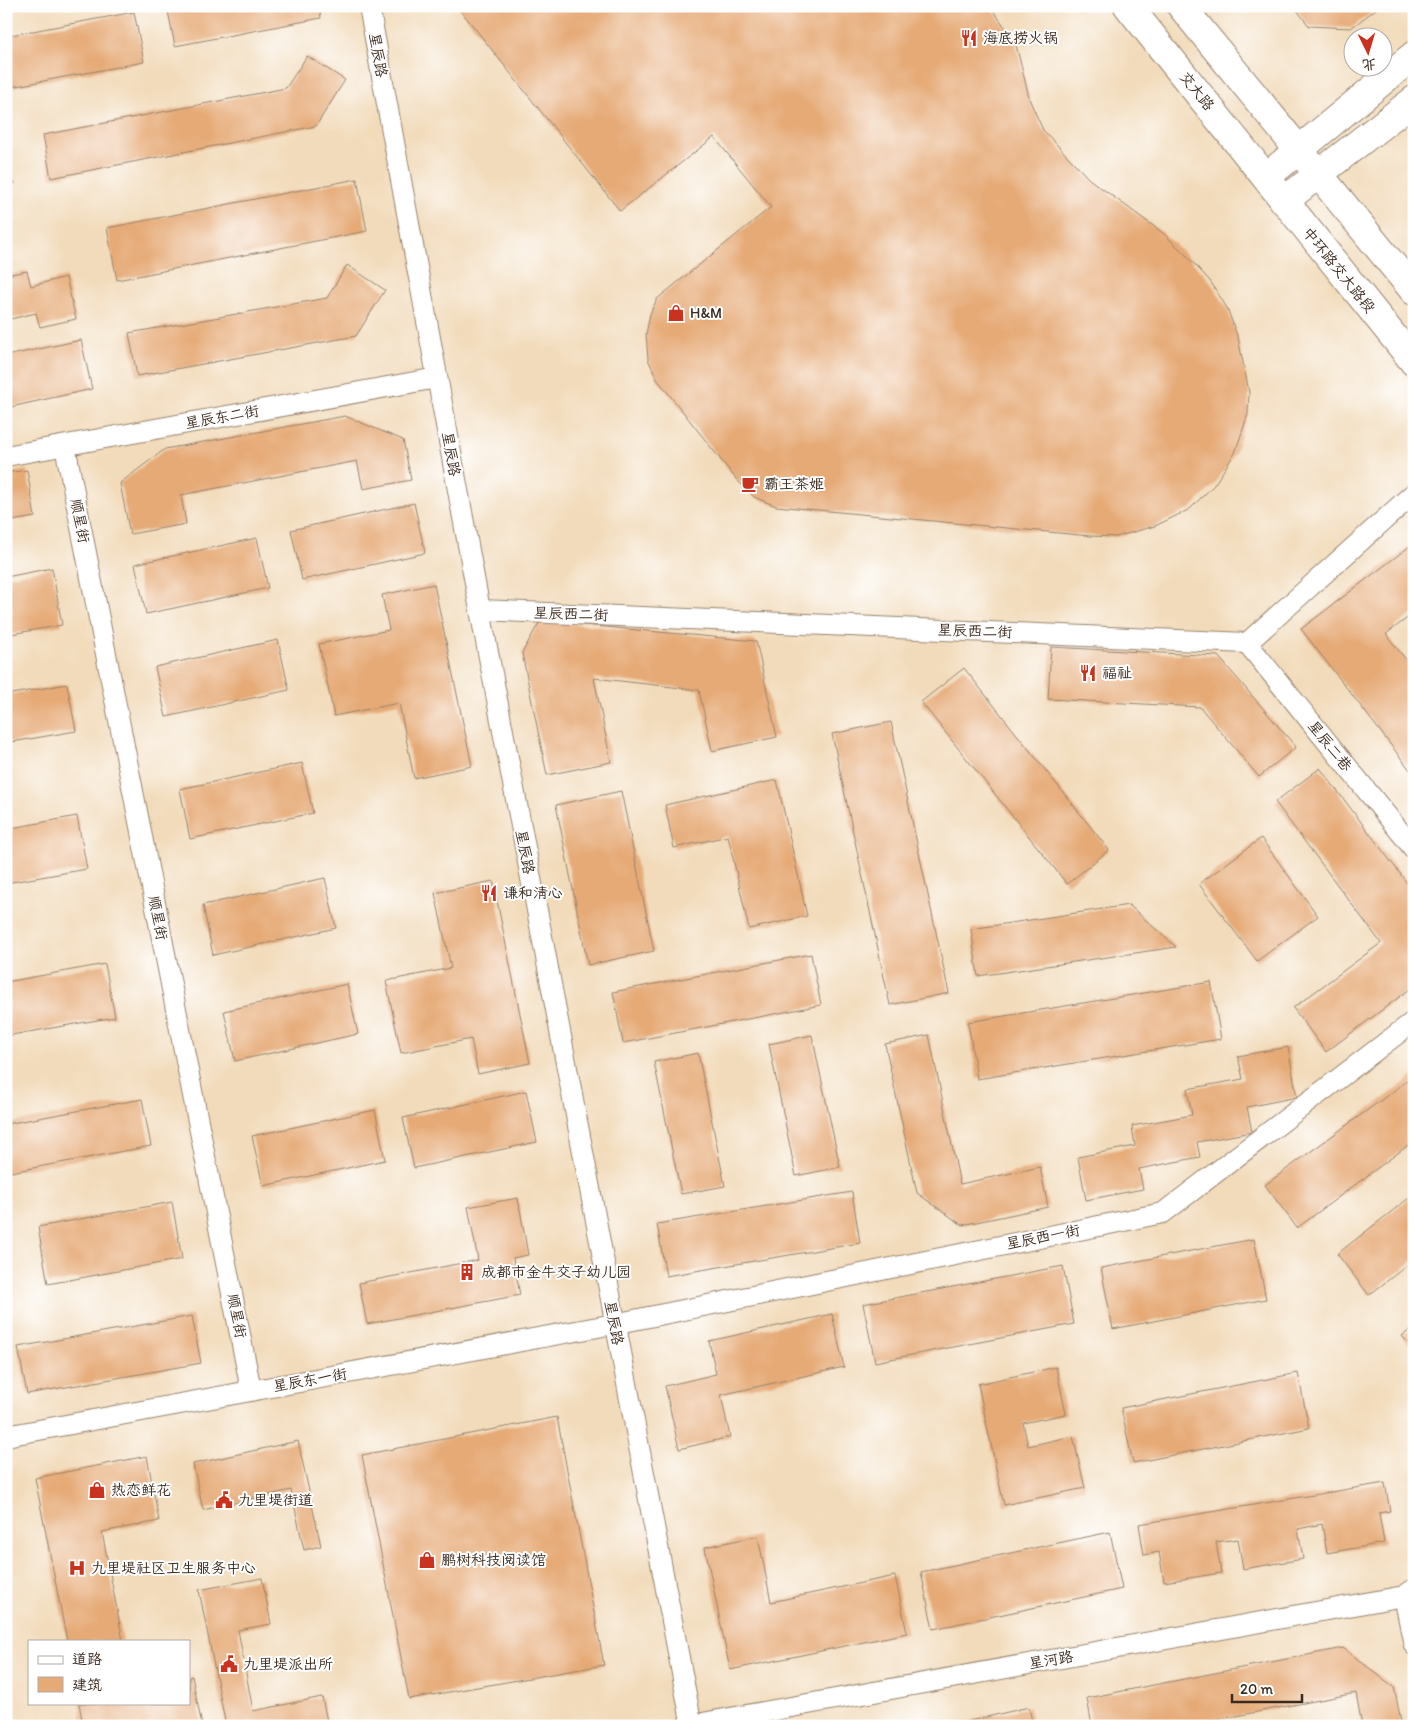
<svg xmlns="http://www.w3.org/2000/svg" width="1420" height="1732" viewBox="0 0 1420 1732" font-family="Itim,'LXGW WenKai TC',sans-serif">
	<style>
		.building { fill: #e6aa77 }
		.lines { fill: none; stroke-linecap: round; stroke-linejoin: round }
		.minor-casing { stroke: #96826c; stroke-width: 22 }
		.primary-casing { stroke: #96826c; stroke-width: 30 }
		.minor { stroke: #fff; stroke-width: 20 }
		.primary { stroke: #fff; stroke-width: 28 }
		.labels { text-anchor: middle; dominant-baseline: central; stroke-width: 4; stroke-linejoin: round; paint-order: stroke }
		.poi-label { font-size: 15px; fill: #3b2a1e; stroke: #fff; text-anchor: start }
		.street-label { font-size: 15px; fill: #3b2a1e; stroke: #fff }
	</style>
	<rect width="100%" height="100%" fill="#fff"/>
	<filter id="ink" filterUnits="userSpaceOnUse"><feTurbulence type="fractalNoise" baseFrequency=".02" numOctaves="2"/><feDisplacementMap in="SourceGraphic" scale="10" xChannelSelector="R" yChannelSelector="G"/><feConvolveMatrix kernelMatrix="1 2 1 2 8 2 1 2 1" color-interpolation-filters="sRGB"/></filter>
	<filter id="wash" filterUnits="userSpaceOnUse"><feTurbulence type="fractalNoise" baseFrequency=".0096" numOctaves="4" result="noise"/><feDisplacementMap in="SourceGraphic" scale="20" xChannelSelector="R" yChannelSelector="G"/><feGaussianBlur stdDeviation="1.12" result="paint"/><feColorMatrix in="noise" values="0 0 0 0 0 0 0 0 0 0 0 0 0 0 0 0 0 1.4 0 .05"/><feComposite in="paint" operator="in"/></filter>
	<g filter="url(#wash)">
		<rect width="100%" height="100%" fill="#f2dbbb"/>
		<g id="blocks">
			<!-- building -->
			<g class="building">
				<path d="M167,6H319L321,18L175,46Z"/>
				<path d="M457,6H990L1015,41L1030,101L1043,130L1089,179L1163,233L1187,256L1210,281L1227,308L1238,338L1249,392L1248,414L1235,453L1214,485L1190,509L1155,526L1116,537L1090,536L776,506L754,497L736,479L657,379L648,359L646,334L650,314L657,299L771,207L714,137L620,211Z"/>
				<path d="M1294,6H1380L1351,28L1309,26Z"/>
				<path d="M134,12L144,62L6,88V36Z"/>
				<path d="M307,56L345,80L316,126L51,178L43,135L286,88Z"/>
				<path d="M6,172L15,183L6,191Z"/>
				<path d="M357,179L367,231L117,280L107,228Z"/>
				<path d="M347,265L385,290L356,336L137,376L129,333L327,298Z"/>
				<path d="M27,271L31,286L66,277L76,319L40,327L36,313L6,320V275Z"/>
				<path d="M81,340L92,389L6,408V356Z"/>
				<path d="M345,416L403,440L411,480L363,489L357,461L181,495L186,524L130,534L120,483L165,449Z"/>
				<path d="M27,470L35,517L6,522V473Z"/>
				<path d="M414,503L425,553L302,580L291,530Z"/>
				<path d="M257,538L268,588L146,614L135,564Z"/>
				<path d="M1414,543V613L1386,634L1414,670V775L1301,629Z"/>
				<path d="M52,568L62,625L6,635V577Z"/>
				<path d="M434,584L472,766L414,778L399,703L334,716L319,644L389,630L382,595Z"/>
				<path d="M540,621L756,641L777,737L712,751L699,690L594,678L611,762L547,775L522,653Z"/>
				<path d="M278,640L289,690L166,717L155,667Z"/>
				<path d="M1051,647L1218,656L1296,747L1259,777L1200,707L1048,699Z"/>
				<path d="M964,668L1109,850L1067,884L921,702Z"/>
				<path d="M67,684L76,731L6,743V695Z"/>
				<path d="M891,722L949,993L890,1005L832,734Z"/>
				<path d="M302,763L313,813L190,839L180,789Z"/>
				<path d="M1320,768L1414,892V986L1326,1052L1293,1008L1381,943L1275,802Z"/>
				<path d="M777,780L807,916L749,929L728,836L674,848L665,805Z"/>
				<path d="M621,791L654,951L588,965L556,805Z"/>
				<path d="M77,816L87,869L6,883V829Z"/>
				<path d="M1261,838L1318,916L1257,961L1199,884Z"/>
				<path d="M325,878L336,928L213,955L203,905Z"/>
				<path d="M493,881L530,1063L478,1074L471,1039L401,1053L386,981L451,968L435,893Z"/>
				<path d="M1129,905L1176,947L978,976L971,929Z"/>
				<path d="M811,954L821,1005L623,1043L613,992Z"/>
				<path d="M105,964L115,1017L6,1036V982Z"/>
				<path d="M1211,982L1221,1039L977,1079L968,1022Z"/>
				<path d="M347,984L358,1034L235,1061L224,1011Z"/>
				<path d="M812,1035L840,1167L796,1176L769,1044Z"/>
				<path d="M929,1035L960,1184L1040,1167L1048,1207L962,1225L917,1193L885,1044Z"/>
				<path d="M1288,1047L1297,1097L1247,1107L1252,1132L1197,1142L1200,1157L1139,1169L1143,1189L1086,1200L1078,1157L1135,1146L1132,1126L1192,1115L1187,1089L1243,1079L1238,1056Z"/>
				<path d="M698,1053L725,1186L681,1194L654,1062Z"/>
				<path d="M1414,1076V1141L1297,1228L1265,1185Z"/>
				<path d="M526,1091L537,1142L414,1168L403,1118Z"/>
				<path d="M142,1099L151,1146L6,1173V1124Z"/>
				<path d="M375,1110L385,1160L263,1186L252,1136Z"/>
				<path d="M852,1192L860,1243L666,1276L657,1224Z"/>
				<path d="M1414,1194V1260L1369,1295L1337,1254Z"/>
				<path d="M518,1198L528,1255L513,1258L520,1295L367,1324L359,1283L478,1260L468,1207Z"/>
				<path d="M172,1202L182,1259L48,1284L38,1227Z"/>
				<path d="M1254,1239L1266,1299L1113,1329L1101,1268Z"/>
				<path d="M1063,1266L1074,1324L875,1362L863,1304Z"/>
				<path d="M832,1314L844,1367L721,1395L730,1437L679,1449L665,1386L716,1374L709,1341Z"/>
				<path d="M192,1316L201,1363L27,1394L18,1347Z"/>
				<path d="M1414,1327V1350L1402,1336Z"/>
				<path d="M1056,1367L1066,1414L1023,1423L1028,1446L1073,1436L1085,1488L1004,1505L978,1384Z"/>
				<path d="M1298,1373L1309,1428L1133,1463L1121,1408Z"/>
				<path d="M557,1417L604,1665L409,1699L362,1455Z"/>
				<path d="M298,1441L321,1546L304,1550L291,1490L203,1510L193,1464Z"/>
				<path d="M147,1456L159,1521L102,1532L123,1641H67L35,1478Z"/>
				<path d="M1385,1483L1390,1511L1379,1513L1384,1543L1327,1553L1322,1524L1298,1529L1303,1559L1243,1569L1238,1539L1216,1542L1221,1573L1164,1582L1159,1552L1144,1555L1139,1524Z"/>
				<path d="M1110,1532L1122,1589L933,1629L921,1572Z"/>
				<path d="M758,1536L771,1602L895,1576L907,1633L730,1670L705,1547Z"/>
				<path d="M262,1578L271,1624L238,1630L253,1711L322,1697L328,1726H226L199,1590Z"/>
				<path d="M1343,1648L1394,1687L1402,1726H1362L1356,1693L1184,1726H1092L1087,1698Z"/>
				<path d="M192,1676L202,1726H83L79,1703H189V1677Z"/>
				<path d="M1029,1707L1033,1726H953V1725Z"/>
			</g>
		</g>
	</g>
	<g filter="url(#ink)">
		<use href="#blocks" fill-opacity="0" stroke="#96826c" stroke-width="1"/>
		<g class="lines">
			<!-- minor casing -->
			<g class="minor-casing">
				<g id="minor">
					<path d="M369,6L480,610L692,1726"/>
					<path d="M65,446L251,1390"/>
					<path d="M6,456L437,378"/>
					<path d="M480,610L1247,643L1414,493"/>
					<path d="M1247,643L1414,849"/>
					<path d="M6,1436L614,1324L1163,1213L1414,1021"/>
					<path d="M1404,1596L1414,1645"/>
					<path d="M686,1726L1404,1596L1414,1589"/>
				</g>
			</g>
			<!-- primary casing -->
			<g class="primary-casing">
				<g id="primary">
					<path d="M1128,6L1414,362"/>
					<path d="M1181,6L1414,291"/>
					<path d="M1266,177L1414,55"/>
					<path d="M1284,201L1414,100"/>
				</g>
			</g>
			<!-- minor -->
			<use href="#minor" class="minor"/>
			<!-- primary -->
			<use href="#primary" class="primary"/>
		</g>
	</g>
	<!-- icons -->
	<defs>
		<g id="restaurant-bare" transform="scale(1.35)"><path d="M-5-6h1v4h1v-4h1v4h1v-4h1v5L-1.5 .5V6h-2V.5L-5-1ZM5-6V6H3V1.5H1.5Q1.5-4 5-6Z" fill="#c8321e" stroke="#fff" stroke-width="2.5" paint-order="stroke"/></g>
		<g id="shop-bare" transform="scale(1.35)"><path d="M-5-2.5h2.3a2.7 3.5 0 0 1 5.4 0H5L5.5 6h-11ZM-1.5-2.5h3a1.5 2.3 0 0 0-3 0Z" fill="#c8321e" stroke="#fff" stroke-width="2.5" paint-order="stroke"/></g>
		<g id="cafe-bare" transform="scale(1.35)"><path d="M-5.5-4.5H6V0H3Q3 3.5 0 3.5H-2.5Q-5.5 3.5-5.5 0ZM3-3.2v2h1.7v-2ZM-6 4.5H4V6H-6Z" fill="#c8321e" stroke="#fff" stroke-width="2.5" paint-order="stroke"/></g>
		<g id="building-bare" transform="scale(1.35)"><path d="M-4-6H4V6H1V3H-1V6H-4ZM-2.5-4.3h1.7v1.8h-1.7ZM.8-4.3h1.7v1.8H.8ZM-2.5-1h1.7V.8h-1.7ZM.8-1h1.7V.8H.8Z" fill="#c8321e" stroke="#fff" stroke-width="2.5" paint-order="stroke"/></g>
		<g id="civic-bare" transform="scale(1.35)"><path d="M-.6-6.5H3V-4.5H.6V-3L4-1V1h2V6H-6V1h2V-1L-.6-3ZM-1.2 2.5V6h2.4V2.5Z" fill="#c8321e" stroke="#fff" stroke-width="2.5" paint-order="stroke"/></g>
		<g id="hospital-bare" transform="scale(1.35)"><path d="M-5-5h3v3.5h4V-5h3V5h-3V1.5h-4V5h-3Z" fill="#c8321e" stroke="#fff" stroke-width="2.5" paint-order="stroke"/></g>
	</defs>
	<g fill-rule="evenodd">
		<use href="#restaurant-bare" x="969" y="38"/>
		<use href="#shop-bare" x="676" y="313"/>
		<use href="#cafe-bare" x="750" y="484"/>
		<use href="#restaurant-bare" x="1088" y="673"/>
		<use href="#restaurant-bare" x="489" y="893"/>
		<use href="#building-bare" x="467" y="1272"/>
		<use href="#shop-bare" x="97" y="1490"/>
		<use href="#civic-bare" x="224" y="1500"/>
		<use href="#shop-bare" x="427" y="1560"/>
		<use href="#hospital-bare" x="77" y="1568"/>
		<use href="#civic-bare" x="229" y="1664"/>
	</g>
	<g class="labels">
		<!-- poi labels -->
		<g class="poi-label">
			<text x="983" y="38">海底捞火锅</text>
			<text x="690" y="313">H&amp;M</text>
			<text x="764" y="484">霸王茶姬</text>
			<text x="1102" y="673">福祉</text>
			<text x="503" y="893">谦和清心</text>
			<text x="481" y="1272">成都市金牛交子幼儿园</text>
			<text x="111" y="1490">热恋鲜花</text>
			<text x="238" y="1500">九里堤街道</text>
			<text x="441" y="1560">鹏树科技阅读馆</text>
			<text x="91" y="1568">九里堤社区卫生服务中心</text>
			<text x="243" y="1664">九里堤派出所</text>
		</g>
		<!-- street labels -->
		<g class="street-label">
			<text transform="translate(378 55) rotate(80)">星辰路</text>
			<text transform="translate(1197 91) rotate(51)">交大路</text>
			<text transform="translate(1339 270) rotate(51)">中环路交大路段</text>
			<text transform="translate(222 417) rotate(-10)">星辰东二街</text>
			<text transform="translate(451 454) rotate(80)">星辰路</text>
			<text transform="translate(80 521) rotate(79)">顺星街</text>
			<text transform="translate(571 614) rotate(2)">星辰西二街</text>
			<text transform="translate(975 631) rotate(2)">星辰西二街</text>
			<text transform="translate(1330 746) rotate(51)">星辰二巷</text>
			<text transform="translate(525 852) rotate(79)">星辰路</text>
			<text transform="translate(158 918) rotate(79)">顺星街</text>
			<text transform="translate(1043 1237) rotate(-11)">星辰西一街</text>
			<text transform="translate(237 1316) rotate(79)">顺星街</text>
			<text transform="translate(614 1323) rotate(79)">星辰路</text>
			<text transform="translate(310 1380) rotate(-10)">星辰东一街</text>
			<text transform="translate(1051 1660) rotate(-10)">星河路</text>
		</g>
	</g>
	<!-- margin -->
	<rect width="1420" height="1732" fill="none" stroke="#fff" stroke-width="25"/>
	<!-- legend -->
	<rect x="28" y="1640" width="162" height="65" fill="#ffffff" stroke="#b1aaa5"/>
	<rect x="38" y="1656" width="25" height="8" fill="#ffffff" stroke="#b1aaa5"/>
	<text x="72" y="1664" font-size="15" fill="#3b2a1e">道路</text>
	<rect x="38" y="1677" width="25" height="15" fill="#e6aa77" stroke="#b1aaa5"/>
	<text x="72" y="1690" font-size="15" fill="#3b2a1e">建筑</text>
	<!-- north arrow -->
	<g transform="translate(1368 52) rotate(175)"><circle r="24" fill="#ffffff" stroke="#b1aaa5"/>
	<path d="M0-4L9 19L0 12L-9 19Z" fill="#c8321e"/>
	<text y="-8" font-size="14" font-weight="bold" text-anchor="middle" fill="#3b2a1e">北</text>
	</g>
	<!-- scale -->
	<path d="M1232 1694v8h70v-8" fill="none" stroke="#3b2a1e" stroke-width="2.5"/>
	<text x="1240" y="1694" font-size="15" fill="#3b2a1e" stroke="#ffffff" stroke-width="4" paint-order="stroke">20 m</text>
</svg>
